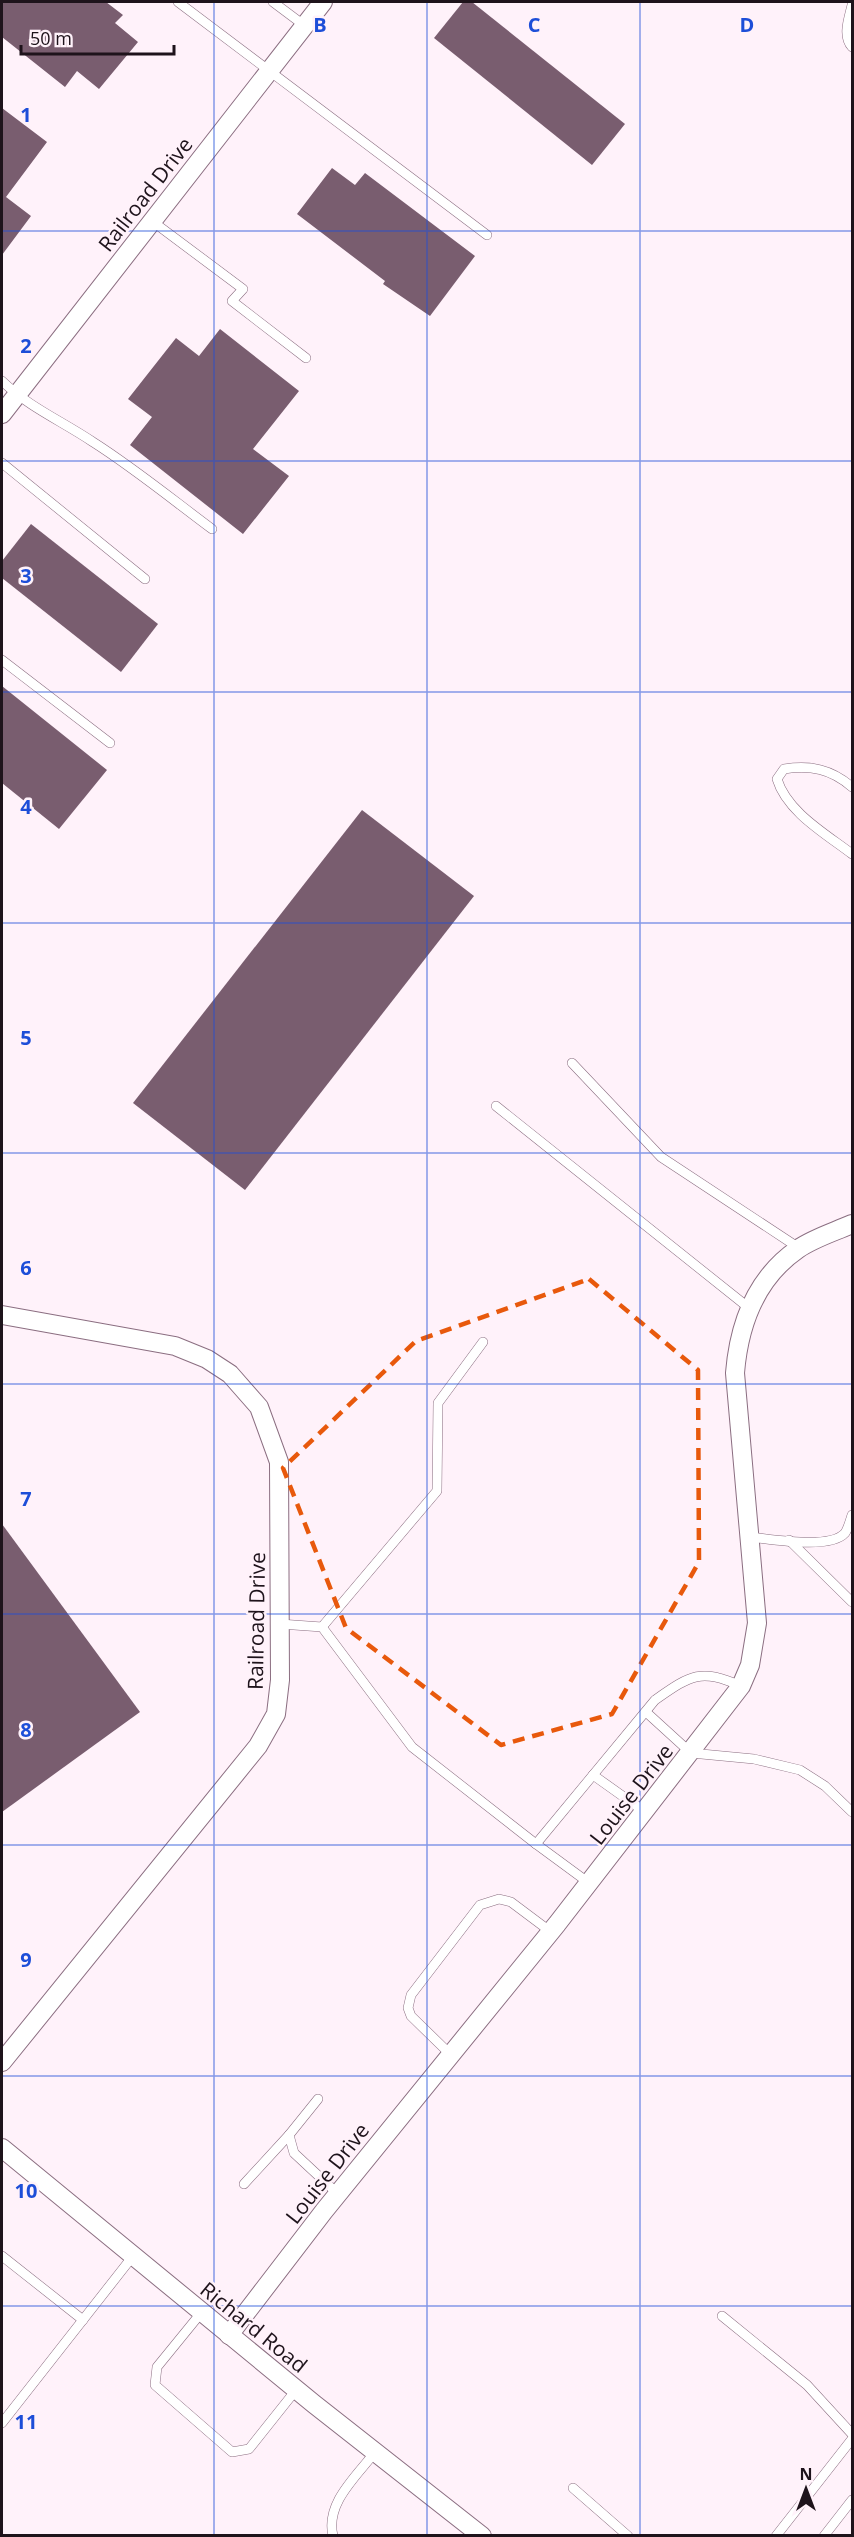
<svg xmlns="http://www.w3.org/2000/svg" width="854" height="2537" viewBox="0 0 854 2537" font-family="'Open Sans',sans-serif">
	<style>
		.building { fill: #795d6f }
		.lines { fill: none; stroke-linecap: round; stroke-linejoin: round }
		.lane-casing { stroke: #8b6e81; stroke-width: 10 }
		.street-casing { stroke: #8b6e81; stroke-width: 20 }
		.lane { stroke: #fff; stroke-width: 9 }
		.street { stroke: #fff; stroke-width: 18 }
		.marked { fill: none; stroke: #e8590c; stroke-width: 4.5; stroke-dasharray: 12 8; stroke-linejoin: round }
		.grid { fill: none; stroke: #1d4ed8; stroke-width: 1.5; stroke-opacity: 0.55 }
		.labels { text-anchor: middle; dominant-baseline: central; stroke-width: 5; stroke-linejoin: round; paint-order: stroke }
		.street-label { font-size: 21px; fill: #1e131b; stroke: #fff2fa }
		.grid-label { font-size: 20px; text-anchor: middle; font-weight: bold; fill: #1d4ed8; stroke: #fff2fa; stroke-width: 5; stroke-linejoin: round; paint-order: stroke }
	</style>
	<rect width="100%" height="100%" fill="#fff2fa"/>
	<!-- building -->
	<g class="building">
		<path d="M2,2H106L123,15L115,23L138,42L99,89L77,71L65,87L2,37Z"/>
		<path d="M463,2H472L625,124L592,165L434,38Z"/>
		<path d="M2,108L47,142L6,197L31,216L2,255Z"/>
		<path d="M332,168L355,185L365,173L475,256L430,316L383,284L385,281L297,214Z"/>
		<path d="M220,329L299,391L253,449L289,476L243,534L130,445L152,417L128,399L176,338L199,356Z"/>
		<path d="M31,524L158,624L121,672L2,578V561Z"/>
		<path d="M2,686L107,770L59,829L2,783Z"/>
		<path d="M362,810L474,896L245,1190L133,1103Z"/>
		<path d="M2,1524L140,1712L2,1812Z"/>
	</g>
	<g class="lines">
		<!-- lane casing -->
		<g class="lane-casing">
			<g id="lane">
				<path d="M178,2L487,235"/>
				<path d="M273,2L305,26"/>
				<path d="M852,5C849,18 842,36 852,47"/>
				<path d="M152,221L243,289L232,301L306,358"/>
				<path d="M2,381C30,408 62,421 93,442C134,468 173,500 212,529"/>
				<path d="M2,463L145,579"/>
				<path d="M2,660L110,743"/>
				<path d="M852,787C831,769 811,765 784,769L777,779C787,812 826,834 852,854"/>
				<path d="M572,1063L661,1157L799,1248"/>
				<path d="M496,1106L749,1308"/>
				<path d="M750,1537C771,1539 830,1550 845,1533C848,1529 850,1521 852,1515"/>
				<path d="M789,1540L852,1602"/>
				<path d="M280,1624L322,1627L412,1747L536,1844"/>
				<path d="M322,1627L437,1491L438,1403L483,1342"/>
				<path d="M646,1712L691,1753L754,1759L800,1770L825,1786L852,1812"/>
				<path d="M593,1775L645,1812"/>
				<path d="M589,1883L536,1844L655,1700C691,1675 700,1668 741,1686"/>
				<path d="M451,2055L411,2016L408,2008L411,1995L480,1905L499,1899L511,1902L551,1932"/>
				<path d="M318,2099L289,2135L294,2153L338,2194"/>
				<path d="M244,2184L289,2135"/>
				<path d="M2,2256L83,2320"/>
				<path d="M201,2313L157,2367L155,2385L232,2452L249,2449L296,2390"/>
				<path d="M722,2316L807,2385L852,2434"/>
				<path d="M2,2423L133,2256"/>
				<path d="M573,2488L628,2536"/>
				<path d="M333,2536C325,2503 357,2476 375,2452"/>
				<path d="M776,2536L852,2439"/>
				<path d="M824,2536L852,2500"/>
			</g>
		</g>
		<!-- street casing -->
		<g class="street-casing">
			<g id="street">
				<path d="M2,414L323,2"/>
				<path d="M2,1315L175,1346L207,1359L230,1374L259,1407L279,1462L280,1680L276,1714L258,1746L2,2062"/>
				<path d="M2,2148L314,2404L482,2536"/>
				<path d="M229,2335L324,2211L557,1924L741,1686L750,1665L757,1623L735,1373C739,1324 756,1278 798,1249C814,1238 834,1232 852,1224"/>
			</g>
		</g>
		<!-- lane -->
		<use href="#lane" class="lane"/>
		<!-- street -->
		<use href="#street" class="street"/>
	</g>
	<!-- marked area -->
	<path class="marked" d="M589,1279L698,1370L699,1562L612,1714L501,1745L346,1628L283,1468L416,1341Z"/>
	<!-- grid -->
	<path class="grid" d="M214,2V2536M427,2V2536M640,2V2536M2,231H852M2,461H852M2,692H852M2,923H852M2,1153H852M2,1384H852M2,1614H852M2,1845H852M2,2076H852M2,2306H852"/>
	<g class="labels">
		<!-- street labels -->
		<g class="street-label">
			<text transform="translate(145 194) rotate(-52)">Railroad Drive</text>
			<text transform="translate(256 1621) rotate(-89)">Railroad Drive</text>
			<text transform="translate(631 1794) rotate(-52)">Louise Drive</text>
			<text transform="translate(327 2173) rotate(-52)">Louise Drive</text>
			<text transform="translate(254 2327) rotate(39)">Richard Road</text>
		</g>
	</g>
	<g class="grid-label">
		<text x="320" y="32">B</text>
		<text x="534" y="32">C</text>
		<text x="747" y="32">D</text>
		<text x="26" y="122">1</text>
		<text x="26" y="353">2</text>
		<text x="26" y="583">3</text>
		<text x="26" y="814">4</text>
		<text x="26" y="1045">5</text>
		<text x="26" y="1275">6</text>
		<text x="26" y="1506">7</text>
		<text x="26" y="1737">8</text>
		<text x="26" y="1967">9</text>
		<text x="26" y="2198">10</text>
		<text x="26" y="2429">11</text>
	</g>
	<!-- border -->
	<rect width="854" height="2537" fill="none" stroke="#1e131b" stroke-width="6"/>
	<!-- north arrow -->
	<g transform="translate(806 2489)" stroke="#fff2fa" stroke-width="4.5" paint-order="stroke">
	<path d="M0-4.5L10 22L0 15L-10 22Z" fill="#1e131b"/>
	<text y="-9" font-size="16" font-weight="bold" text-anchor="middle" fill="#1e131b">N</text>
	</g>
	<!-- scale -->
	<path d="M21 45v9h153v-9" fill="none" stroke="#1e131b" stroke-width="3"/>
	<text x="30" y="45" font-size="18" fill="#1e131b" stroke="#fff2fa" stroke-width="4.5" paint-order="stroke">50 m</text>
</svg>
